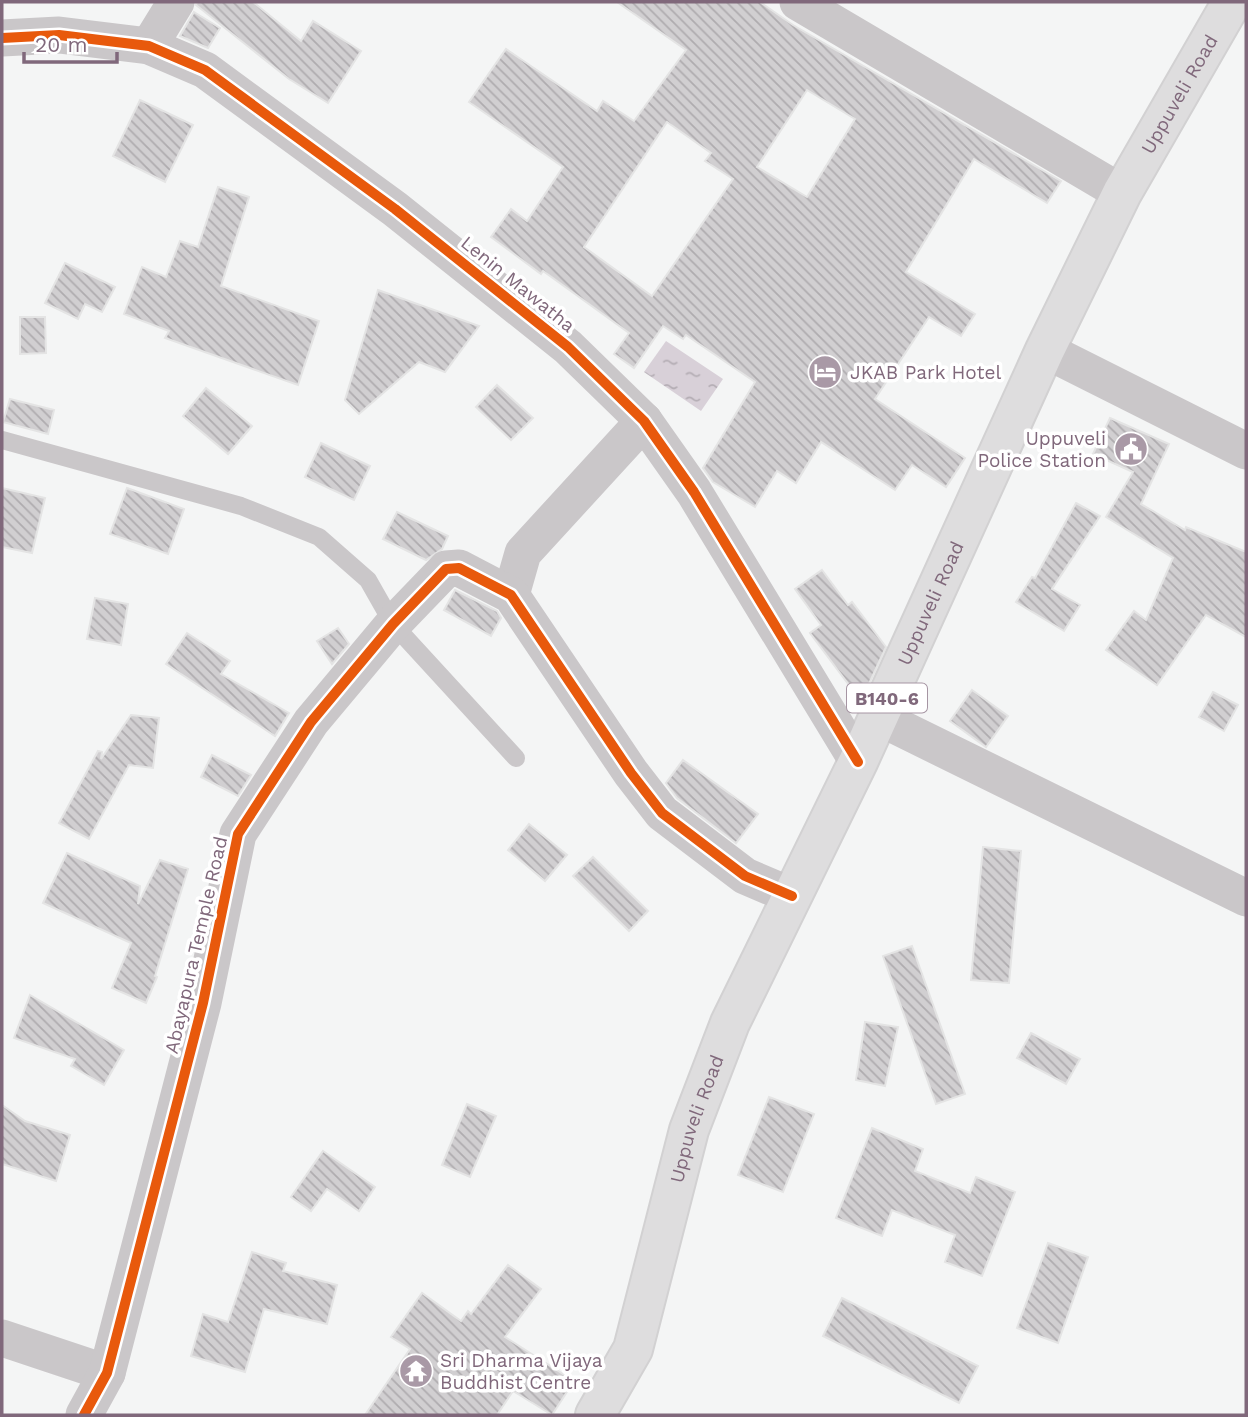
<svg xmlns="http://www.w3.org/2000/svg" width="1248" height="1417" viewBox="0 0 1248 1417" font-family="'Work Sans',sans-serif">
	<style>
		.water { fill: url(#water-ripples) }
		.building { fill: url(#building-back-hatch); stroke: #e4e4e4; stroke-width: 2; fill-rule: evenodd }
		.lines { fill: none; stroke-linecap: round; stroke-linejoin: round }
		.primary-casing { stroke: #d2d1d2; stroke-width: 42 }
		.service { stroke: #cac7c9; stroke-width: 18 }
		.minor { stroke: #cac7c9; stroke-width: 37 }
		.primary { stroke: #deddde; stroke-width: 38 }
		.cycleway-casing { stroke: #fff; stroke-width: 15 }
		.cycleway { stroke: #e8590c; stroke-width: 10 }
		.labels { text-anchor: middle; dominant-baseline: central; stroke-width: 7; stroke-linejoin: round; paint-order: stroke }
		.shield { fill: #fff; stroke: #a695a3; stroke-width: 2 }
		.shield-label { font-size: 18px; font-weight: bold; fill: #80687b }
		.street-label { font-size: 19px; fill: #80687b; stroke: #fff }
		.poi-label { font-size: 19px; fill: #80687b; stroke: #fff; text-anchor: start }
	</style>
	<defs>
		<pattern id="water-ripples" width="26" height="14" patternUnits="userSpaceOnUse" patternTransform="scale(1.75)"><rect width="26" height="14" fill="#d8d0d8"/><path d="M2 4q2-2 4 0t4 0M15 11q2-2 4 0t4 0" fill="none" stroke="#b4adb4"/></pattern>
		<pattern id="building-back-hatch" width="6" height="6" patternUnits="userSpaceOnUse" patternTransform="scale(1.75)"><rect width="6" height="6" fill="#d1cfd1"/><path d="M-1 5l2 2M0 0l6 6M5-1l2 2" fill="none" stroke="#afacaf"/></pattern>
	</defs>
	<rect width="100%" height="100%" fill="#f4f5f5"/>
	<!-- water -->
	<path class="water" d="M666,341L723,379L701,411L644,372Z"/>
	<!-- building -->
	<g class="building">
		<path d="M197,2H253L301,41L313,21L361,51L328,103L289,79L196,5Z"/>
		<path d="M617,2H760L793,25L1061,181L1047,203L974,159L906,272L975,314L961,336L929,317L875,399L965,458L946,487L912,465L895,490L821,442L796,483L777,471L755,507L713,482L703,468L755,382L686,335L683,339L663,326L634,368L614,354L629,333L543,271L541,274L491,237L511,209L527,221L563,167L469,102L506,49L597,111L603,101L634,121L686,50ZM807,90L855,119L807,197L757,167ZM667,122L711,153L705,161L733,179L652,296L584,247Z"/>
		<path d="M194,12L220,28L208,48L180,36Z"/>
		<path d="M140,100L193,125L165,182L113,156Z"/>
		<path d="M218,187L249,197L221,286L319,321L298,385L165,338L169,331L124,314L142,267L166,277L180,241L198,247Z"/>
		<path d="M65,263L115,287L102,312L85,304L78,319L45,303Z"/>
		<path d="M378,290L479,326L445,372L419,362L359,414L345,400Z"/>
		<path d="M20,317H45L46,353L20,354Z"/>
		<path d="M497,385L533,418L511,440L476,407Z"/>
		<path d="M206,388L252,426L228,454L183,416Z"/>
		<path d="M10,399L54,410L48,434L3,422Z"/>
		<path d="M1110,418L1169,444L1141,504L1185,530L1186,527L1246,552V637L1206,615L1157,685L1106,650L1134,611L1146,620L1173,558L1106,517L1133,472L1093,454Z"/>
		<path d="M321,443L370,466L354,500L305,477Z"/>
		<path d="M2,488L45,498L32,553L2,547Z"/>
		<path d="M127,488L184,509L168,554L110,534Z"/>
		<path d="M1076,503L1100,516L1052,589L1080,605L1064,631L1016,602L1032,577L1035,578Z"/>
		<path d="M397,512L448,536L442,549L426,560L383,539Z"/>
		<path d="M822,570L848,605L852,602L886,647L861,701L810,633L821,625L795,589Z"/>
		<path d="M455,590L497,611L501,618L491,636L444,610Z"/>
		<path d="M95,598L128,604L121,645L87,639Z"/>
		<path d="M338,628L349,644L332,664L317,641Z"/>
		<path d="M187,633L230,661L221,674L289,713L275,736L166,664Z"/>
		<path d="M972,690L1008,716L986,747L950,721Z"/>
		<path d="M1213,692L1238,705L1224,731L1199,717Z"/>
		<path d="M131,715L159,718L153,768L129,765L89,839L59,823L98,751L102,752L101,759Z"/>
		<path d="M212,755L251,775L238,796L201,777Z"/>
		<path d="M683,760L758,814L736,843L677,798L666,783Z"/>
		<path d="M529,824L567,855L545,881L508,850Z"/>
		<path d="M983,847L1021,851L1009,983L971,980Z"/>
		<path d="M67,853L140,886L138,904L160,860L188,869L155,976L157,977L146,1003L112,988L131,943L43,903Z"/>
		<path d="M593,857L648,911L629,931L573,876Z"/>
		<path d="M912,946L965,1094L936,1104L883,956Z"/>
		<path d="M30,995L124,1050L104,1085L71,1066L75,1059L14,1038Z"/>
		<path d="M865,1022L898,1027L885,1086L856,1080Z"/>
		<path d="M1031,1033L1080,1059L1066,1084L1017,1058Z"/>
		<path d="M769,1097L814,1114L783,1192L738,1175Z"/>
		<path d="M467,1104L496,1116L470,1177L442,1165Z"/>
		<path d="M2,1105L25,1121L70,1135L56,1181L2,1164Z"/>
		<path d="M872,1128L923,1149L915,1171L970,1193L976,1177L1015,1192L982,1276L945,1262L955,1235L892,1210L882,1236L836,1218Z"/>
		<path d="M323,1151L375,1187L359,1211L327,1189L311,1211L291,1197Z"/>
		<path d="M1048,1243L1088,1257L1058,1343L1017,1328Z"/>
		<path d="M252,1252L286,1263L283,1271L337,1285L327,1324L264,1309L245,1372L191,1356L203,1314L228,1322Z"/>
		<path d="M508,1265L541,1289L505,1337L574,1381L552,1415L513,1391L497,1415H365L410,1349L391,1337L422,1293L461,1321L468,1311L471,1314Z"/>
		<path d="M842,1298L978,1366L959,1403L823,1336Z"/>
	</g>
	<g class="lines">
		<!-- primary casing -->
		<g class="primary-casing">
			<g id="primary">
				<path id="s1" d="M595,1415L633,1349L689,1130L730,1023L858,762L1045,350L1122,193L1232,2"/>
			</g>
		</g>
		<!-- service -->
		<path class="service" d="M2,440L241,506L319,537L368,580L393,624L516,758"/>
		<!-- minor -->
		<g class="minor">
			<path d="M798,2L1122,193"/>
			<path d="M2,38L59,35L149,46L205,70L395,209L568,347L644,421L694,492L858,762"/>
			<path d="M149,46L176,2"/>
			<path d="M1045,350L1246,451"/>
			<path d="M511,595L523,553L644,421"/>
			<path d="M878,717L1246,898"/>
			<path d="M2,1338L107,1373"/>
			<path d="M84,1415L107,1373L203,1003L238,834L311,722L393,624L446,569L459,568L511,595L631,773L662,813L745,876L792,896"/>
		</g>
		<!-- primary -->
		<use href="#primary" class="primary"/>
		<!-- cycleway casing -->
		<g class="cycleway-casing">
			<g id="cycleway">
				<path d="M2,38L59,35L149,46L205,70L395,209L568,347L644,421L694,492L858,762"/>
				<path d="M84,1415L107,1373L203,1003L238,834L311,722L393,624L446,569L459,568L511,595L631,773L662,813L745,876L792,896"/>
			</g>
		</g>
		<!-- cycleway -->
		<use href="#cycleway" class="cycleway"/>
	</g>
	<!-- icons -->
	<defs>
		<g id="hotel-disc" transform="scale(1.75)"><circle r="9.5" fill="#a999a6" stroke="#fff"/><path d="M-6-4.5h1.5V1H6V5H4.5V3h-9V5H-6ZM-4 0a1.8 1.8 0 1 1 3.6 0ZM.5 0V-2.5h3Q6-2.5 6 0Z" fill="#fff"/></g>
		<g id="civic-disc" transform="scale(1.75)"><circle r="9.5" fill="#a999a6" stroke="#fff"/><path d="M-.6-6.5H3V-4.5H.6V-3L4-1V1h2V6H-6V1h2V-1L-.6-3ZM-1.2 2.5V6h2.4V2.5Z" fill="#fff"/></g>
		<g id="temple-disc" transform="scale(1.75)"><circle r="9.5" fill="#a999a6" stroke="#fff"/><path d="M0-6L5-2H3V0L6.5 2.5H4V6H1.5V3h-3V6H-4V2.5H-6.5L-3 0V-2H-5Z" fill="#fff"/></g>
	</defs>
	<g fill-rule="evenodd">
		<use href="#hotel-disc" x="825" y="372"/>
		<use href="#civic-disc" x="1131" y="449"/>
		<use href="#temple-disc" x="416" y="1371"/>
	</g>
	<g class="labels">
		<!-- shield labels -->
		<rect class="shield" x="847" y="683.5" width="80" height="29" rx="5"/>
		<g class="shield-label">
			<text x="887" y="698">B140-6</text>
		</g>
		<!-- street labels -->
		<g class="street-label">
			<text stroke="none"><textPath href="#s1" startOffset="1449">Uppuveli Road</textPath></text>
			<text transform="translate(518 284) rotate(39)">Lenin Mawatha</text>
			<text stroke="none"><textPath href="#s1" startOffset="882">Uppuveli Road</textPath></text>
			<text transform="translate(196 945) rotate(-77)">Abayapura Temple Road</text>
			<text stroke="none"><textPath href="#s1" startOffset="315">Uppuveli Road</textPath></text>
		</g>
		<!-- poi labels -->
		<g class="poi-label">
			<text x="850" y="372">JKAB Park Hotel</text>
			<text x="1106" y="438" text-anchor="end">Uppuveli<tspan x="1106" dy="22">Police Station</tspan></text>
			<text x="440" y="1360">Sri Dharma Vijaya<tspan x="440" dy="22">Buddhist Centre</tspan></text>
		</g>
	</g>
	<!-- border -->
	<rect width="1248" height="1417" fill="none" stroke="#80687b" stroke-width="7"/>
	<!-- scale -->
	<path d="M24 52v10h93v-10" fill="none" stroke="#80687b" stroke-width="3.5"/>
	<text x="35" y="52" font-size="21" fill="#80687b" stroke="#ffffff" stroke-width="5" paint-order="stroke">20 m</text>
</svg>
